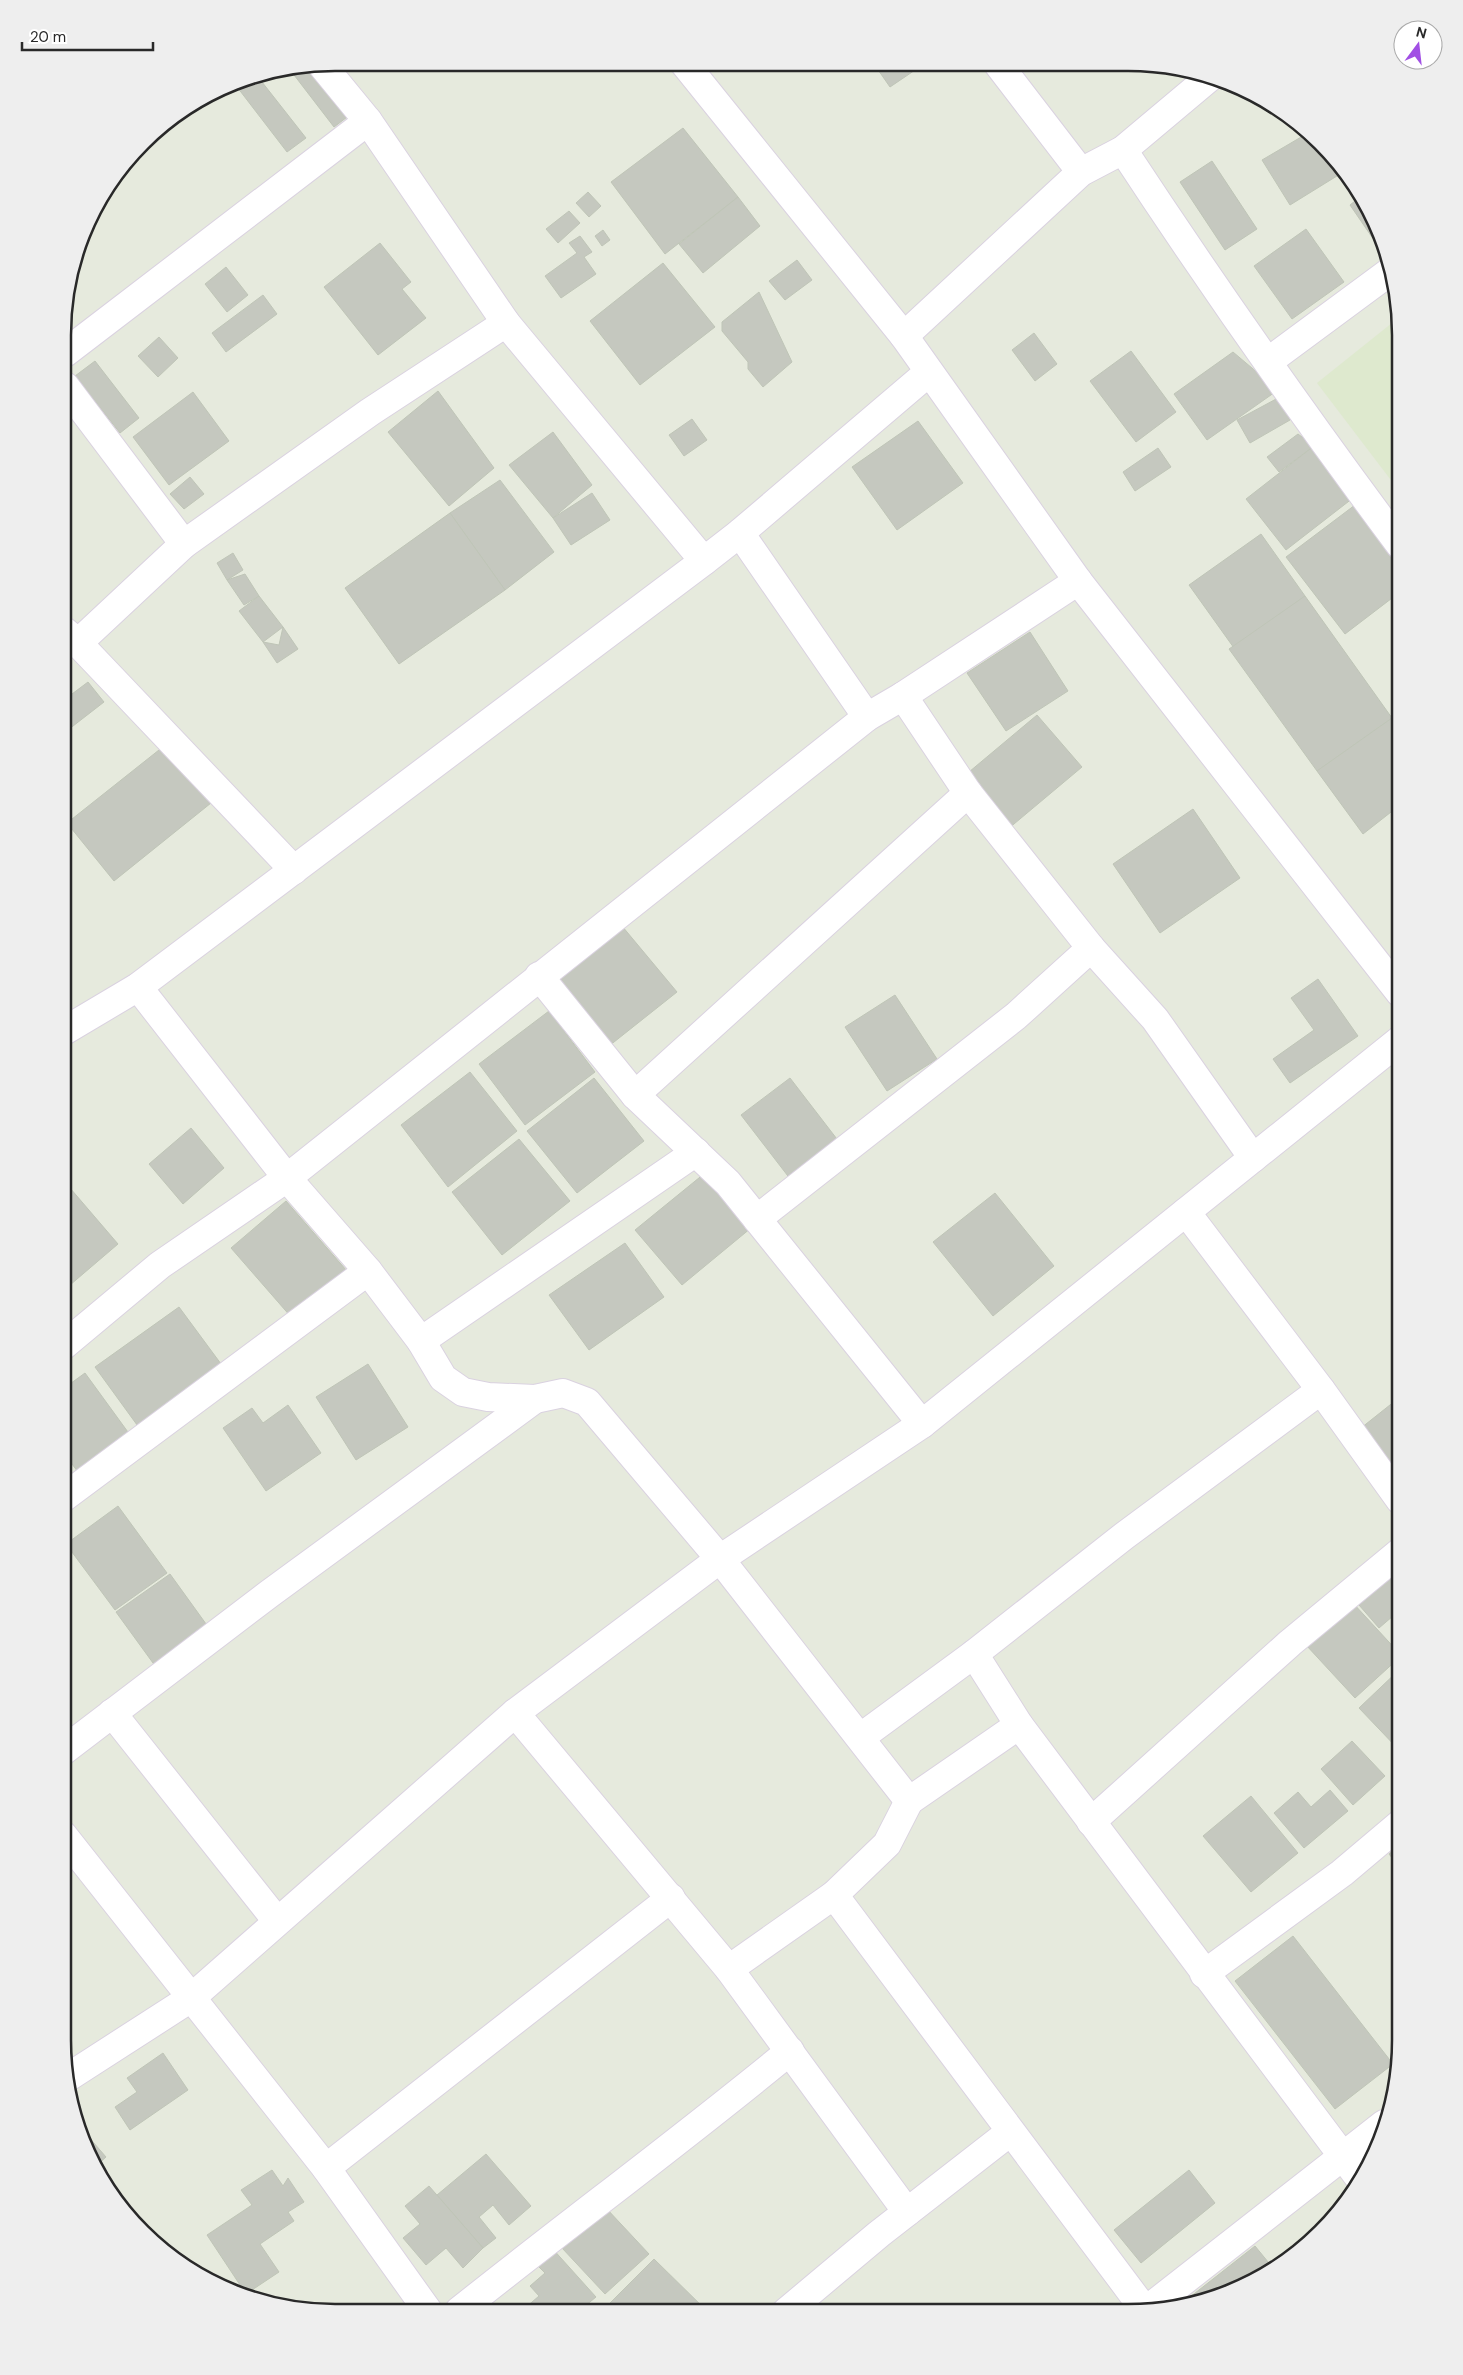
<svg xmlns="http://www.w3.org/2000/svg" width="1463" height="2375" viewBox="0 0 1463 2375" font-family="'DM Sans',sans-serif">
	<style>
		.education { fill: #dee9ce }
		.building { fill: #c5c8bf; stroke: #bfc5b7 }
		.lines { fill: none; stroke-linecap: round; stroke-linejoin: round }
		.minor-casing { stroke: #dad2e0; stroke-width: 30 }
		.minor { stroke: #fff; stroke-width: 28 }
		.rim { fill: none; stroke: #292929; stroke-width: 2.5 }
	</style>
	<rect width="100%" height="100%" fill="#e6eadd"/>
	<!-- education -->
	<path class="education" d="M1397,319L1400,335V492L1317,383Z"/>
	<!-- building -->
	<g class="building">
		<path d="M874,64H924L890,87Z"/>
		<path d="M314,67L351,114L334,127L291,71Z"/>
		<path d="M270,75L262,82L306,138L287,152L234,83Z"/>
		<path d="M683,128L738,197L665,254L611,182Z"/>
		<path d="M1308,133L1345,171L1290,205L1262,160Z"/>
		<path d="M1212,161L1257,229L1225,250L1180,182Z"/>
		<path d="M588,192L601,206L589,217L576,203Z"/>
		<path d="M738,197L760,226L703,273L679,244Z"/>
		<path d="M1360,197L1380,231L1382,240L1376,243L1350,205Z"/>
		<path d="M569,211L580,223L558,243L546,229Z"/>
		<path d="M1306,229L1344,282L1292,319L1254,266Z"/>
		<path d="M603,230L610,240L602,246L595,236Z"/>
		<path d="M580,236L592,252L584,257L596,274L561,298L545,276L577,253L569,243Z"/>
		<path d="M380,243L411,282L402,289L426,318L378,355L324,287Z"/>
		<path d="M797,260L812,280L785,300L769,281Z"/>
		<path d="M663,263L715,327L640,385L590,321Z"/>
		<path d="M226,267L248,295L227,312L205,284Z"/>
		<path d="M759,292L792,362L763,387L748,369V362L722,331V322Z"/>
		<path d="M263,295L277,314L226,352L212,333Z"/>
		<path d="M1034,333L1057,364L1035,381L1012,350Z"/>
		<path d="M159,337L178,358L158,377L138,356Z"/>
		<path d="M1131,351L1176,412L1136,442L1090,381Z"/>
		<path d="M1233,352L1278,390L1207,440L1174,394Z"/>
		<path d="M95,361L139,418L120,433L75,376Z"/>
		<path d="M438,391L494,468L449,506L388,432Z"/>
		<path d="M193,392L229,441L169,485L133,437Z"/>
		<path d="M1278,398L1290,420L1250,443L1237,420Z"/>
		<path d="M692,419L707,440L684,456L669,435Z"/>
		<path d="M918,421L963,483L897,530L852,467Z"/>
		<path d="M553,432L592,485L553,518L509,465Z"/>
		<path d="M1298,434L1314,446L1279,472L1267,457Z"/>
		<path d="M1314,446L1353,498L1286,550L1246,499Z"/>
		<path d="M1158,448L1171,467L1135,491L1123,472Z"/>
		<path d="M190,477L204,494L184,509L170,494Z"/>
		<path d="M500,480L554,552L505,590L450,513Z"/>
		<path d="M592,493L610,520L571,545L553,518Z"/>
		<path d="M1359,502L1400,557V592L1345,634L1286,557Z"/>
		<path d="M450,513L505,590L399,664L345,588Z"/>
		<path d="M1261,534L1305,596L1234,648L1189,585Z"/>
		<path d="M233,553L243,570L227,580L217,563Z"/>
		<path d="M245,574L259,596L244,605L227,580Z"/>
		<path d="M259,596L283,627L263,642L239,611Z"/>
		<path d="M1305,596L1392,718L1317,771L1229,649Z"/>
		<path d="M283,627L298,649L277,663L263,642L279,645Z"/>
		<path d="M1030,632L1068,691L1006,731L967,673Z"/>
		<path d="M88,682L104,702L64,733V700Z"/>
		<path d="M1037,715L1082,767L1008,829L963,777Z"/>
		<path d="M1392,718L1400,730V805L1363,834L1317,771Z"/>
		<path d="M164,746L211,803L114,881L67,823Z"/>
		<path d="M64,803L70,811L64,816Z"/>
		<path d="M1193,809L1240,878L1160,933L1113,864Z"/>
		<path d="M617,920L677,992L609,1046L550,974Z"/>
		<path d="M1318,979L1358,1036L1290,1083L1273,1059L1314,1030L1291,998Z"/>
		<path d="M895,995L937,1059L887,1091L845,1027Z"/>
		<path d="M549,1011L595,1072L525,1125L479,1064Z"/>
		<path d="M470,1072L517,1131L448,1187L401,1125Z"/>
		<path d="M594,1078L644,1141L577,1193L527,1131Z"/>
		<path d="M790,1078L840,1143L791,1180L741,1115Z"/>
		<path d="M191,1128L224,1168L183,1204L149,1164Z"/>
		<path d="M519,1139L570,1201L502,1255L452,1192Z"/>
		<path d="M705,1173L751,1228L682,1285L635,1230Z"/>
		<path d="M64,1181L118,1244L63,1291Z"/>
		<path d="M995,1193L1054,1266L993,1316L933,1242Z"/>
		<path d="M286,1201L347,1271L292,1318L231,1248Z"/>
		<path d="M625,1243L664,1297L589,1350L549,1295Z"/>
		<path d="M179,1307L224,1368L140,1429L95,1367Z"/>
		<path d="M368,1364L408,1427L356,1460L316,1397Z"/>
		<path d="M85,1373L133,1439L81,1476L63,1452V1389Z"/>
		<path d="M1400,1397V1477L1361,1428Z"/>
		<path d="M288,1405L321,1453L266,1491L223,1428L252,1408L263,1423Z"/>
		<path d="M118,1506L167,1573L115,1610L66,1544Z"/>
		<path d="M1400,1570V1610L1379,1628L1359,1605Z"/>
		<path d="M170,1574L214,1635L161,1674L116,1612Z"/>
		<path d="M1352,1602L1400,1654V1657L1355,1698L1306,1645Z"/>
		<path d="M1400,1669V1751L1359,1708Z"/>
		<path d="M1352,1741L1385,1776L1353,1805L1321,1769Z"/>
		<path d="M1330,1790L1348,1811L1304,1848L1274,1813L1298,1792L1311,1807Z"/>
		<path d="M1251,1796L1298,1853L1251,1892L1203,1836Z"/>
		<path d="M1400,1846V1868L1389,1854Z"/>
		<path d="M1293,1936L1393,2064L1335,2109L1235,1981Z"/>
		<path d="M163,2053L188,2090L130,2130L115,2107L137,2092L127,2078Z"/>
		<path d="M87,2135L106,2157L96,2166L83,2144L82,2139Z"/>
		<path d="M486,2154L531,2206L509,2225L493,2205L479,2217L496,2238L483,2248L437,2195Z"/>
		<path d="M272,2170L283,2186L288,2178L304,2202L288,2212L294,2221L260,2244L279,2272L246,2294L207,2235L252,2205L241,2190Z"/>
		<path d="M1189,2170L1215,2203L1141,2263L1114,2230Z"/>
		<path d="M429,2186L483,2248L463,2268L446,2248L426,2265L403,2238L420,2224L405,2206Z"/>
		<path d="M606,2208L649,2254L605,2294L562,2248Z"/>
		<path d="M1255,2246L1273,2268L1232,2292L1185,2301Z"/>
		<path d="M551,2247L596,2297L579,2311H527L525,2308L539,2296L530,2286L545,2273L534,2262Z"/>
		<path d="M654,2259L707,2311H666L660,2306L655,2311H606L604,2309Z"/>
		<path d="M814,2299L826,2312H802Z"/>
		<path d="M1098,2303L1107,2312H1087Z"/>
	</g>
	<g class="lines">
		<!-- minor casing -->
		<g class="minor-casing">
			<g id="minor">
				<path d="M684,63L904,336L1078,581L1400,993"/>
				<path d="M998,64L1081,172"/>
				<path d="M322,65L368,121L506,323L704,561"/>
				<path d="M1123,150C1211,284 1304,416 1400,545"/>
				<path d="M904,336L1081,172L1123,150L1210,77"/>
				<path d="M65,353L368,121"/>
				<path d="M1269,361L1388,273"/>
				<path d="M65,386L184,544"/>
				<path d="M740,533L867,717"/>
				<path d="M64,631L78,643L184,544L370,412L506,323"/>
				<path d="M78,643L294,870"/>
				<path d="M903,696L968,793L1091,948"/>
				<path d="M539,976L635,1095L728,1183L922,1424"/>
				<path d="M138,987L287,1178L368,1271L421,1341L443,1378L463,1392L488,1397L535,1399L563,1393L587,1402L720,1559L909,1801L1019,1725"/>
				<path d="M64,1031L138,987L704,561L740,533L929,372"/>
				<path d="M635,1095L968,793"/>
				<path d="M1186,1212L1321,1390L1400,1500"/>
				<path d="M757,1219L1016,1016L1091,948L1155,1019L1253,1158"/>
				<path d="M421,1341L696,1152"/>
				<path d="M63,1346L160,1265L287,1178L867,717L903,696L1078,581"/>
				<path d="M63,1498L368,1271"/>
				<path d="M974,1654L1019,1725L1360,2179"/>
				<path d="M112,1713L277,1921"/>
				<path d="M515,1713L729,1969L907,2212"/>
				<path d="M861,1737L974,1654L1124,1536L1321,1390"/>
				<path d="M63,1751L269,1594L535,1399"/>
				<path d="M1091,1822L1290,1643L1400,1552"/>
				<path d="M63,1835L326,2168L428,2311"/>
				<path d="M834,1895L1144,2309"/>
				<path d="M729,1969L834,1895L887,1844L909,1801"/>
				<path d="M1204,1974L1342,1873L1400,1824"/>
				<path d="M70,2076L191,1998L515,1713L720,1559L922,1424L1400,1040"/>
				<path d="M326,2168L671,1898"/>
				<path d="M1149,2308L1384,2124"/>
				<path d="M459,2311C569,2223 682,2140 790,2051"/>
				<path d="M786,2312L879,2234L1010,2132"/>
			</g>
		</g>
		<!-- minor -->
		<use href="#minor" class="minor"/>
	</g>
	<!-- crop -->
	<path d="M0 0H1463V2375H0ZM335 71H1128A264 264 0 0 1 1392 335V2040A264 264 0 0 1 1128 2304H335A264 264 0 0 1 71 2040V335A264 264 0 0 1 335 71Z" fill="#eee" fill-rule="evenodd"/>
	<path class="rim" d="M335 71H1128A264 264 0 0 1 1392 335V2040A264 264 0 0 1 1128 2304H335A264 264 0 0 1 71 2040V335A264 264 0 0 1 335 71Z"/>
	<!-- north arrow -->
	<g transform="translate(1418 45) rotate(15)"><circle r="24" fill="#ffffff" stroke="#a9a9a9"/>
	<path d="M0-4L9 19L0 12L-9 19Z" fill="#a14fe4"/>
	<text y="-8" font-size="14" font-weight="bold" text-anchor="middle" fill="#292929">N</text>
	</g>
	<!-- scale -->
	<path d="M22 42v8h131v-8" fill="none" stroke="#292929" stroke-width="2.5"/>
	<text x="30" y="42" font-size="15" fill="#292929" stroke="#ffffff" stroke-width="4" paint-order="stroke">20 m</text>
</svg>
